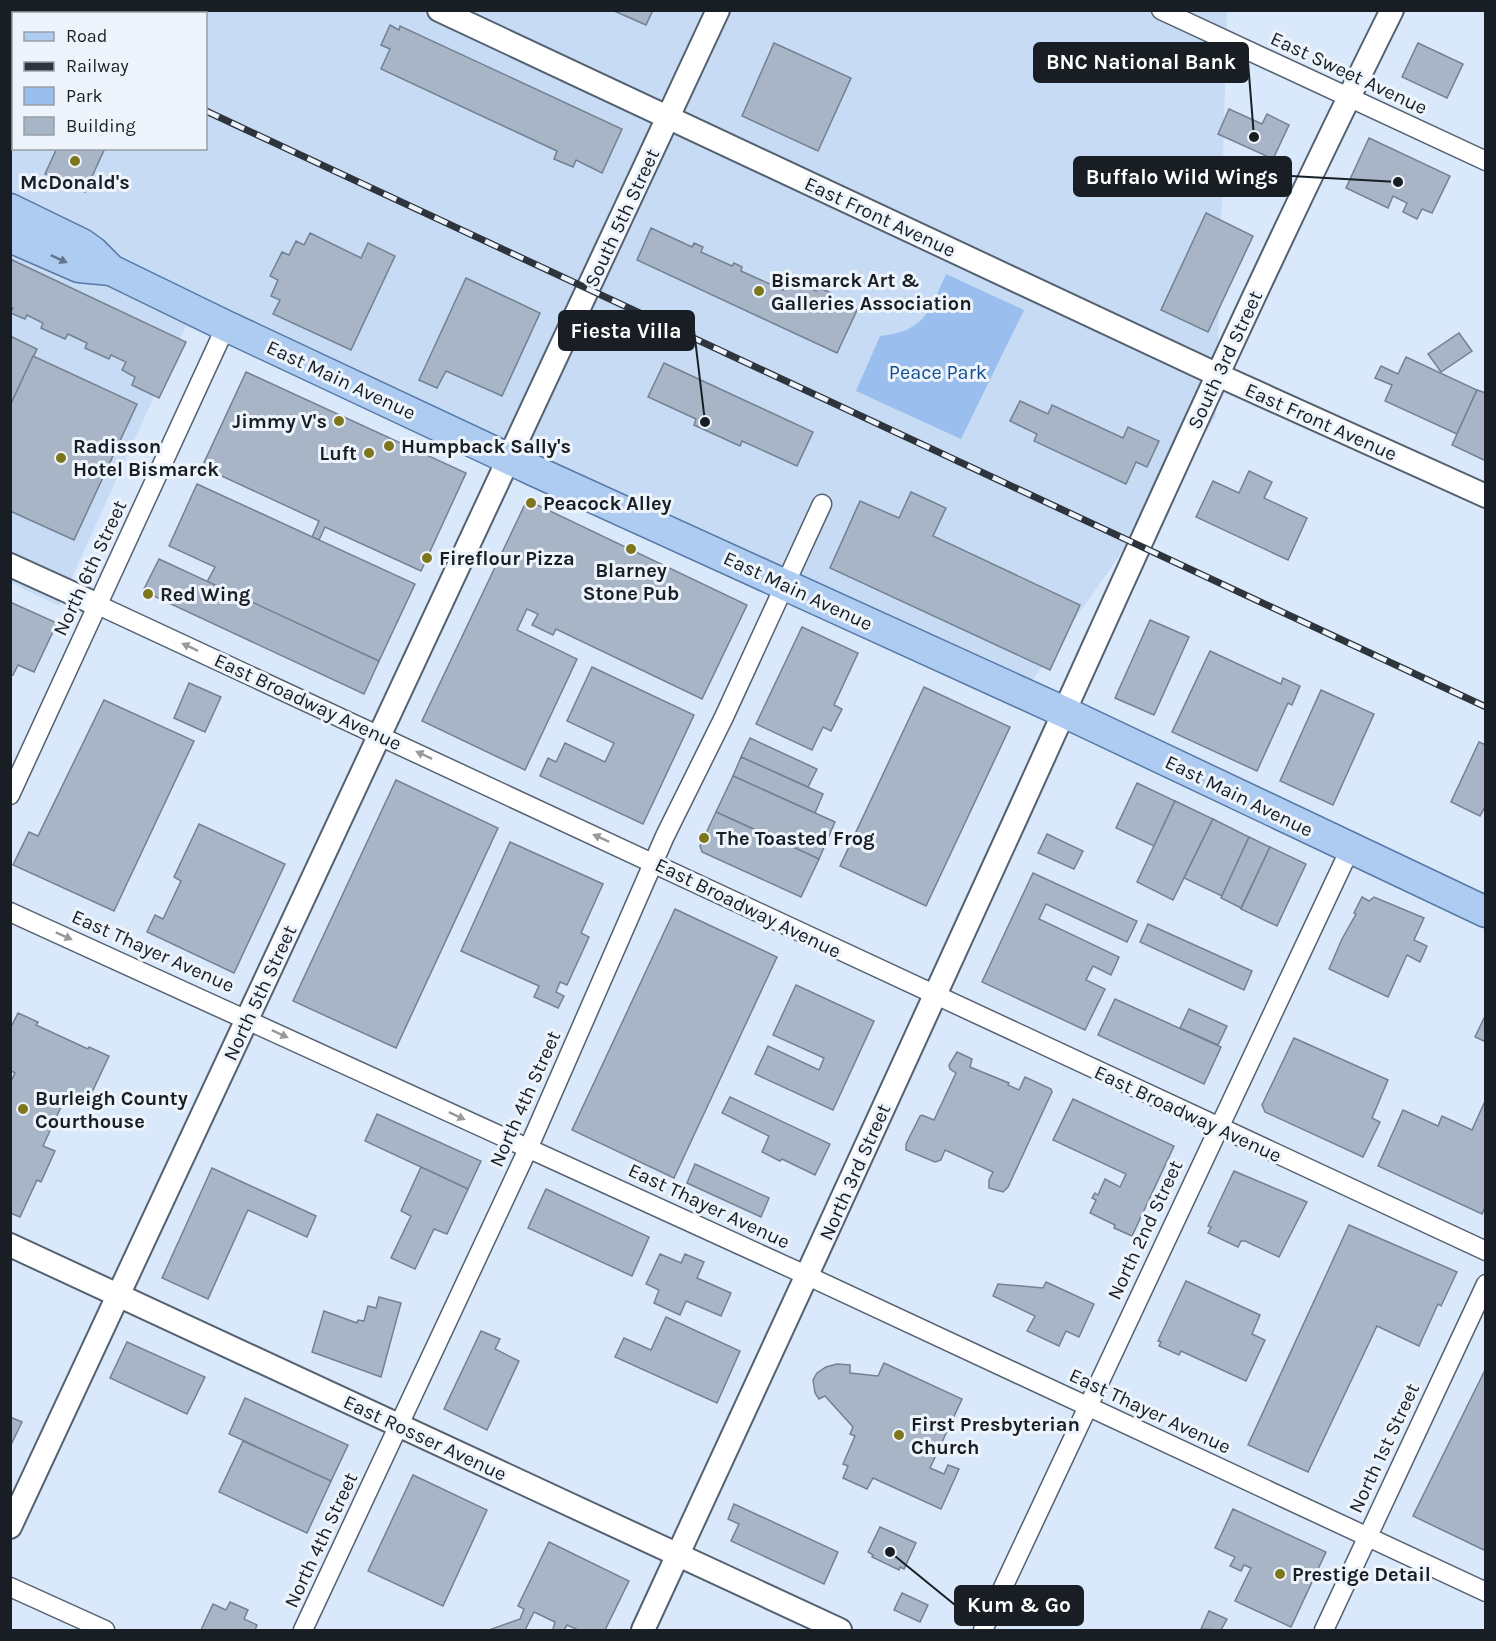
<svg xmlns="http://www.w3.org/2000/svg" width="1496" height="1641" viewBox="0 0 1496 1641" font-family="Karla,sans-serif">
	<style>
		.built { fill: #c7dbf4; fill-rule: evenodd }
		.green { fill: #9abeed }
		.building { fill: #a7b5c7; stroke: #738192; stroke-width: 1.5 }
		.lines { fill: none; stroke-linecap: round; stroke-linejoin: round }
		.primary-tunnel { stroke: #b2c0d0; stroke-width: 30; stroke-dasharray: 30 15; stroke-linecap: butt }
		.minor-casing { stroke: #546171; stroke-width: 21 }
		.tertiary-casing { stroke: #546171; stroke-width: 26 }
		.primary-casing { stroke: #5678a4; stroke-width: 33 }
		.minor { stroke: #fff; stroke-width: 18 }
		.tertiary { stroke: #fff; stroke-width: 22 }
		.primary { stroke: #aecbf2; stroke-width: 30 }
		.rail-casing { stroke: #2d343c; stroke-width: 7 }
		.rail { stroke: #eef4fc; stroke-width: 4.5; stroke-dasharray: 14; stroke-linecap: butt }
		.oneway { fill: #63748b }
		.oneway2 { fill: #979a9c }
		.poi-dot { fill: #7d761b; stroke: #eef4fc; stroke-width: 2 }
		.labels { text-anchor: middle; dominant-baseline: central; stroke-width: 6; stroke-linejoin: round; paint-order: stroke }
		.street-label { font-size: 20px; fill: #181e24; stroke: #eef4fc }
		.poi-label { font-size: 20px; font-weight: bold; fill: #181e24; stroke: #eef4fc; text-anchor: start }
		.park-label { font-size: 20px; fill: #134e91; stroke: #eef4fc }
		.leader { fill: none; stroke: #181e24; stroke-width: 2 }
		.callout-dot { fill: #181e24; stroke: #eef4fc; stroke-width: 2 }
		.callout { fill: #181e24; stroke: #181e24; stroke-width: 2 }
		.callout-label { font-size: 21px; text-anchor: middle; font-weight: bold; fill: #fff }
	</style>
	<rect width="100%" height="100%" fill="#d9e8fb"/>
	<!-- built -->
	<path class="built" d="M10,11H1227L1216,417L1018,701L186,326L59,606L11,583ZM14,14H206V148H14Z"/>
	<!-- green -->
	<path class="green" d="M946,274L1024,310L961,439L856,391L880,336C926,331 929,311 946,274Z"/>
	<!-- building -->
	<g class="building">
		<path d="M612,10H653L646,25Z"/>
		<path d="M390,25L399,30L400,26L622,129L602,173L576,160L573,167L554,159L557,151L381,69L390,49L381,45Z"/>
		<path d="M774,43L851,78L818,151L742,116Z"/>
		<path d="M1418,43L1463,64L1447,98L1402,77Z"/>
		<path d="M1229,109L1262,124L1267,114L1289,125L1273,159L1218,134Z"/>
		<path d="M1369,138L1450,176L1432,213L1422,209L1417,219L1403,212L1407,203L1393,196L1388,208L1346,188Z"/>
		<path d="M57,148H105L85,192L45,174Z"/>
		<path d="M1206,213L1253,236L1208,332L1161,310Z"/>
		<path d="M651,228L692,247L694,243L703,247L701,252L732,266L734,263L742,267L741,271L783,290L788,278L816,291L818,287L831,293L829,297L857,310L837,353L637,260Z"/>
		<path d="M310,233L361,258L368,243L395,256L351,350L273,314L280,300L271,296L278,280L270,276L282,252L289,255L296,241L304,245Z"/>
		<path d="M10,259L186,342L159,398L132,385L135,377L122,370L126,362L111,355L109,359L85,348L87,343L68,334L65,339L41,328L43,323L27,315L25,319L10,313L13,308L10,307Z"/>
		<path d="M466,278L540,313L502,396L446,371L437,388L419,380Z"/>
		<path d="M1459,333L1472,351L1441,372L1428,354Z"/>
		<path d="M10,336L37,349L10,406Z"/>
		<path d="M33,356L137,404L74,540L10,511V406Z"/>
		<path d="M1406,357L1477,390L1457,434L1385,401L1392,385L1375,378L1381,366L1398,374Z"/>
		<path d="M664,363L813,432L797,466L742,441L740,446L694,425L696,419L648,397Z"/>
		<path d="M246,372L466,473L421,571L325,527L319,540L312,537L319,521L202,467Z"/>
		<path d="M1477,390L1486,393V461L1452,445Z"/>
		<path d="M1020,401L1048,414L1052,405L1123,438L1128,427L1159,441L1147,467L1136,462L1126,484L1034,441L1037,434L1010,421Z"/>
		<path d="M1249,471L1272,482L1264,498L1307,518L1288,560L1196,517L1213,481L1239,493Z"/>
		<path d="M197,484L415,584L379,661L207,582L215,567L169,546Z"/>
		<path d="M911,492L946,508L933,536L1080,605L1050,670L830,568L860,501L899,518Z"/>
		<path d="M527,500L747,605L702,699L556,629L553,635L532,625L538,614L527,609L517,630L577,659L525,770L422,721Z"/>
		<path d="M159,559L379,661L364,694L143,591Z"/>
		<path d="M10,602L57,623L34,672L18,665L13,675L10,674Z"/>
		<path d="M1150,620L1189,637L1154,715L1115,698Z"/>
		<path d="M802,627L858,653L834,705L842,709L831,731L823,727L812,750L756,724Z"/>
		<path d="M1210,651L1281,684L1283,678L1300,686L1292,705L1288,703L1257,771L1172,732Z"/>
		<path d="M592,667L694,715L643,824L540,776L548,758L556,762L565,743L605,762L614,743L567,721Z"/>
		<path d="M189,683L221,697L205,732L174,718Z"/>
		<path d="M924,687L1010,727L926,906L840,866Z"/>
		<path d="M1321,690L1374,714L1333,805L1280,781Z"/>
		<path d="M104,700L194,741L114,911L13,865L29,832L38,836Z"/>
		<path d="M750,738L817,769L808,787L741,757Z"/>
		<path d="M1479,742L1486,745V805L1480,816L1451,802Z"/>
		<path d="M741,757L823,794L815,813L733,776Z"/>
		<path d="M733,776L835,822L819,859L716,812Z"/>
		<path d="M396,780L498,828L396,1048L293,1001Z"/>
		<path d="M1137,783L1175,801L1154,846L1116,828Z"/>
		<path d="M1175,801L1213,819L1173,900L1137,882Z"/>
		<path d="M716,812L819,859L801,897L702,852L700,846Z"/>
		<path d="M1213,819L1249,837L1222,896L1184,878Z"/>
		<path d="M199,824L285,864L234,973L147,932L155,915L163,919L181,881L174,877Z"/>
		<path d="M1047,834L1083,851L1074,869L1038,853Z"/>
		<path d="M1249,837L1270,847L1241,908L1221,898Z"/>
		<path d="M510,842L603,884L581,933L589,937L567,985L560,982L556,992L564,996L558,1008L534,997L539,986L461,951Z"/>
		<path d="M1270,847L1306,864L1277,926L1241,909Z"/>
		<path d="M1033,873L1137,921L1127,942L1046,904L1039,919L1119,957L1111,975L1093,966L1086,980L1105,989L1085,1030L982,982Z"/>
		<path d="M1362,897L1369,901L1374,897L1424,918L1414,940L1427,946L1420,962L1407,955L1388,997L1329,969L1342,939L1356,914L1354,913Z"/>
		<path d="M675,909L777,957L674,1178L572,1130Z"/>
		<path d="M1148,924L1252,971L1244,990L1140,942Z"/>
		<path d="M796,985L874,1021L833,1110L755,1074L768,1046L819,1070L824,1058L773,1035Z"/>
		<path d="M1115,999L1221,1047L1204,1084L1098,1035Z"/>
		<path d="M1189,1009L1227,1026L1218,1045L1180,1028Z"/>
		<path d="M18,1013L38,1022L36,1025L88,1049L89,1047L109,1056L86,1105L66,1096L43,1146L55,1151L41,1182L37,1180L20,1217L10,1213V1083L15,1073L10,1070V1029Z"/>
		<path d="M1486,1014V1042L1475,1037Z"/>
		<path d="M1294,1038L1388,1080L1372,1118L1380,1122L1363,1157L1265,1112L1262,1105Z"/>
		<path d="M957,1052L972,1059L970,1067L1009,1083L1008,1085L1019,1090L1025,1077L1051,1089L1052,1092L1008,1187L1003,1192L989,1188V1180L993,1172L945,1150L941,1160L935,1162L906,1150V1144L920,1116L922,1115L934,1120L956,1073L950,1069L949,1065Z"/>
		<path d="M730,1097L830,1144L815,1175L782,1159L780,1161L762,1152L769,1136L722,1113Z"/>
		<path d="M1073,1099L1174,1146L1132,1236L1114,1228L1115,1225L1090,1213L1096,1200L1092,1198L1095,1193L1098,1195L1105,1179L1120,1187L1126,1174L1053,1140Z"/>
		<path d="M1485,1101L1486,1205L1482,1214L1378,1166L1403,1110L1438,1126L1442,1116L1472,1130Z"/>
		<path d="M377,1114L481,1161L468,1189L365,1141Z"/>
		<path d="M695,1164L769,1198L761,1217L687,1183Z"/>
		<path d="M421,1167L468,1189L447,1234L434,1229L415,1269L391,1258L411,1216L401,1211Z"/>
		<path d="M212,1168L316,1216L307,1237L248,1210L208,1299L162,1278Z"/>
		<path d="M1234,1171L1307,1202L1279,1257L1245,1241H1241L1238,1247L1208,1233L1211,1227L1208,1226Z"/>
		<path d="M546,1189L649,1237L632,1276L528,1228Z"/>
		<path d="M1349,1225L1457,1272L1441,1306L1438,1304L1419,1346L1377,1326L1308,1472L1248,1445Z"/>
		<path d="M660,1254L681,1263L685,1254L704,1262L697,1278L731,1293L721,1316L686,1301L680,1315L654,1303L659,1290L646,1284Z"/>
		<path d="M1186,1281L1260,1315L1252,1334L1265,1340L1246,1381L1181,1351L1179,1355L1159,1346L1161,1342L1158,1341Z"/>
		<path d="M1046,1282L1094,1304L1079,1337L1066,1331L1059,1346L1027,1331L1035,1316L993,1296L998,1284L1043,1288Z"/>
		<path d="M379,1297L401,1303L381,1377L312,1352L324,1311L357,1323L358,1320L364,1321L368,1306L376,1308Z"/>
		<path d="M666,1317L740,1351L717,1403L615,1357L624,1338L651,1350Z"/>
		<path d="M481,1331L500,1339L495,1349L519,1361L487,1430L444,1409Z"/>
		<path d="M127,1342L205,1377L187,1414L110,1378Z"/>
		<path d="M884,1363L962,1399L930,1468L944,1474L948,1465L959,1469L941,1509L873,1478L867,1489L843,1478L848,1466L843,1464L855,1436L850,1434L853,1427L825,1396L819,1399L815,1393L813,1380L817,1373L826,1367L837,1364L850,1365V1373L878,1376Z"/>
		<path d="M1486,1368V1551L1413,1516Z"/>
		<path d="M245,1398L348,1445L331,1481L229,1434Z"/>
		<path d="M10,1417L22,1422L10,1447Z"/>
		<path d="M243,1441L331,1481L307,1533L219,1492Z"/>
		<path d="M413,1475L487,1510L443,1606L368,1571Z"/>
		<path d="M734,1504L838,1552L824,1584L731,1541L739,1524L728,1519Z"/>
		<path d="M1233,1509L1326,1552L1291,1627L1235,1601L1251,1568L1244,1565L1241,1571L1230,1566L1235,1557L1215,1548Z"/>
		<path d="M880,1527L916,1543L904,1569L900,1567L899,1570L872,1557L873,1555L868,1552Z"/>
		<path d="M549,1542L629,1581L605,1630H578L567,1625L564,1630H554L553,1629L555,1622L534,1612L525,1630H489L520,1619L524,1609L518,1606Z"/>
		<path d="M902,1593L928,1605L920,1622L894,1610Z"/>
		<path d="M230,1602L248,1610L244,1619L257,1625L255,1630H201L213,1604L226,1610Z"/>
		<path d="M1209,1611L1227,1619L1221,1630L1201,1629Z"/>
	</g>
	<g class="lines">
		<!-- primary-tunnel -->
		<path class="primary-tunnel" d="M39,14L40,10"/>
		<!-- minor casing -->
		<g class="minor-casing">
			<g id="minor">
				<path d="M1161,10L1486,161"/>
				<path d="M98,605C562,818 1023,1037 1486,1251"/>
				<path d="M10,795L226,326"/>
				<path d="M10,912L808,1276L1486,1592"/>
				<path d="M10,1587L105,1630"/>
				<path d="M303,1630L528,1149L665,836L724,717L822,504"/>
				<path d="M983,1630L1350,849"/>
				<path d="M1324,1630L1486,1284"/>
			</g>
		</g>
		<!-- tertiary casing -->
		<g class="tertiary-casing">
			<g id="tertiary">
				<path d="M439,10L1218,375L1486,496"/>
				<path d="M10,565L98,605"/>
				<path d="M10,1245L840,1630"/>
				<path d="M10,1527L718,10"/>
				<path d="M643,1630C770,1356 896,1082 1021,807C1142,540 1261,273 1392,10"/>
			</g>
		</g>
		<!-- primary casing -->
		<g class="primary-casing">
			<g id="primary">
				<path d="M10,73L14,66"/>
				<path d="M10,209L82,244L93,252L111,270L226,326L537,472L1064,712L1486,912"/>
				<path d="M10,237L79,267L111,270"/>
			</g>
		</g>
		<!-- minor -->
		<use href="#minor" class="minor"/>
		<!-- tertiary -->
		<use href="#tertiary" class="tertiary"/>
		<!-- primary -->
		<use href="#primary" class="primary"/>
		<!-- rail casing -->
		<g class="rail-casing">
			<g id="rail">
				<path d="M10,20L14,21"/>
				<path d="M206,111L1486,707"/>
			</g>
		</g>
		<!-- rail -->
		<use href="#rail" class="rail"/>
	</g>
	<!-- one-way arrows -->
	<defs><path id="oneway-solid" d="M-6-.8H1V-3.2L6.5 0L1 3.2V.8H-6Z" transform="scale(1.5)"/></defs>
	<use class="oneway" href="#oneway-solid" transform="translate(59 259) rotate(25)"/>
	<g class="oneway2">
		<use href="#oneway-solid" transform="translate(190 647) rotate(-155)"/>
		<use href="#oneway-solid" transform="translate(424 755) rotate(-155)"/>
		<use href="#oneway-solid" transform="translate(601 838) rotate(-155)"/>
		<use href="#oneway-solid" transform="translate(64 936) rotate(24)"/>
		<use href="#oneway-solid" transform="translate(280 1034) rotate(25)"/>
		<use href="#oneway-solid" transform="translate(457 1116) rotate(25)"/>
	</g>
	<!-- markers -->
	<g class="poi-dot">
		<circle cx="75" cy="161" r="6"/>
		<circle cx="759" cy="291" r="6"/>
		<circle cx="339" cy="421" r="6"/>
		<circle cx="389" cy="446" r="6"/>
		<circle cx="369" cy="453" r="6"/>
		<circle cx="61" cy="458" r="6"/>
		<circle cx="531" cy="503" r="6"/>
		<circle cx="631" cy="549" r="6"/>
		<circle cx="427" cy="558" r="6"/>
		<circle cx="148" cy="594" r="6"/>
		<circle cx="704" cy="838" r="6"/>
		<circle cx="23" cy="1109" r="6"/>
		<circle cx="899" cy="1435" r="6"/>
		<circle cx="1280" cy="1574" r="6"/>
	</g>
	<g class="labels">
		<!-- street labels -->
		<g class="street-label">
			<text transform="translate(1349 73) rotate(25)">East Sweet Avenue</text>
			<text transform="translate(880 217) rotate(25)">East Front Avenue</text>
			<text transform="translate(622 218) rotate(-65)">South 5th Street</text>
			<text transform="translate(1225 360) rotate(-65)">South 3rd Street</text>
			<text transform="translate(341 380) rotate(25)">East Main Avenue</text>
			<text transform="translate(1321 422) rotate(24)">East Front Avenue</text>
			<text transform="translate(90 568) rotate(-65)">North 6th Street</text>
			<text transform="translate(798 591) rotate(25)">East Main Avenue</text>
			<text transform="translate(308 702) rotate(25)">East Broadway Avenue</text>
			<text transform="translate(1239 796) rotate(26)">East Main Avenue</text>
			<text transform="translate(748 908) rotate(26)">East Broadway Avenue</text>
			<text transform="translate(153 951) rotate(24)">East Thayer Avenue</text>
			<text transform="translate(260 993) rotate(-65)">North 5th Street</text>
			<text transform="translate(525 1099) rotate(-66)">North 4th Street</text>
			<text transform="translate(1188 1114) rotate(25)">East Broadway Avenue</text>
			<text transform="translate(855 1172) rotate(-66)">North 3rd Street</text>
			<text transform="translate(709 1206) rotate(25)">East Thayer Avenue</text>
			<text transform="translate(1145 1230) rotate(-65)">North 2nd Street</text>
			<text transform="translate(1150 1411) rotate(25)">East Thayer Avenue</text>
			<text transform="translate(425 1438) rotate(25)">East Rosser Avenue</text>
			<text transform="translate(1384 1448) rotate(-65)">North 1st Street</text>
			<text transform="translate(321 1540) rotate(-65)">North 4th Street</text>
		</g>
		<!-- poi labels -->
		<g class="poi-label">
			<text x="75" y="182" text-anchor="middle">McDonald's</text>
			<text x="771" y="280">Bismarck Art &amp;<tspan x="771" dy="23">Galleries Association</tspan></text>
			<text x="327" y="421" text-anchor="end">Jimmy V's</text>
			<text x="73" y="446">Radisson<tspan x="73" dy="23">Hotel Bismarck</tspan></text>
			<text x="401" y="446">Humpback Sally's</text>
			<text x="357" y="453" text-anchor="end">Luft</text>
			<text x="543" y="503">Peacock Alley</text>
			<text x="439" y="558">Fireflour Pizza</text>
			<text x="631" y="570" text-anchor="middle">Blarney<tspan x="631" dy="23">Stone Pub</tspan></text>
			<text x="160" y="594">Red Wing</text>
			<text x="716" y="838">The Toasted Frog</text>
			<text x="35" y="1098">Burleigh County<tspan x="35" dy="23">Courthouse</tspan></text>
			<text x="911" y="1424">First Presbyterian<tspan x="911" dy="23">Church</tspan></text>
			<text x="1292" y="1574">Prestige Detail</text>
		</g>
		<!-- park labels -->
		<g class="park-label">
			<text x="938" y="372">Peace Park</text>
		</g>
	</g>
	<!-- callouts -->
	<path class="leader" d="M1254 137L1248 62M1398 182L1291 176M705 422L694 330M890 1552L955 1605"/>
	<g class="callout-dot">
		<circle cx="1254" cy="137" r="6"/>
		<circle cx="1398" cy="182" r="6"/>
		<circle cx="705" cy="422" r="6"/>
		<circle cx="890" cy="1552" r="6"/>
	</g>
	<g class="callout">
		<rect x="1034" y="43" width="214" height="39" rx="6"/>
		<rect x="1074" y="157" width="217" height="39" rx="6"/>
		<rect x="559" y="311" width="135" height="39" rx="6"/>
		<rect x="955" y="1586" width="128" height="39" rx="6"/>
	</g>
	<g class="callout-label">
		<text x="1141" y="69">BNC National Bank</text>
		<text x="1182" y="184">Buffalo Wild Wings</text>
		<text x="626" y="338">Fiesta Villa</text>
		<text x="1019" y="1612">Kum &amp; Go</text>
	</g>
	<!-- border -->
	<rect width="1496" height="1641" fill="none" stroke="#181e24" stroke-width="24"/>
	<!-- legend -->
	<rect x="12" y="12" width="195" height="138" fill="#eef4fc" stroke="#989ea6" stroke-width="1.5"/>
	<rect x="24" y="32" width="30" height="9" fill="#aecbf2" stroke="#989ea6" stroke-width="1.5"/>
	<text x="66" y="42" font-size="18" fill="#181e24">Road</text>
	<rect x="24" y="62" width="30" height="9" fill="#2d343c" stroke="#989ea6" stroke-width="1.5"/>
	<text x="66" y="72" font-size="18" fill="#181e24">Railway</text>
	<rect x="24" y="87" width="30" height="18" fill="#9abeed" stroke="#989ea6" stroke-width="1.5"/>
	<text x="66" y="102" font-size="18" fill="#181e24">Park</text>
	<rect x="24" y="117" width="30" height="18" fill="#a7b5c7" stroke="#989ea6" stroke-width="1.5"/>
	<text x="66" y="132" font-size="18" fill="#181e24">Building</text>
</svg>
